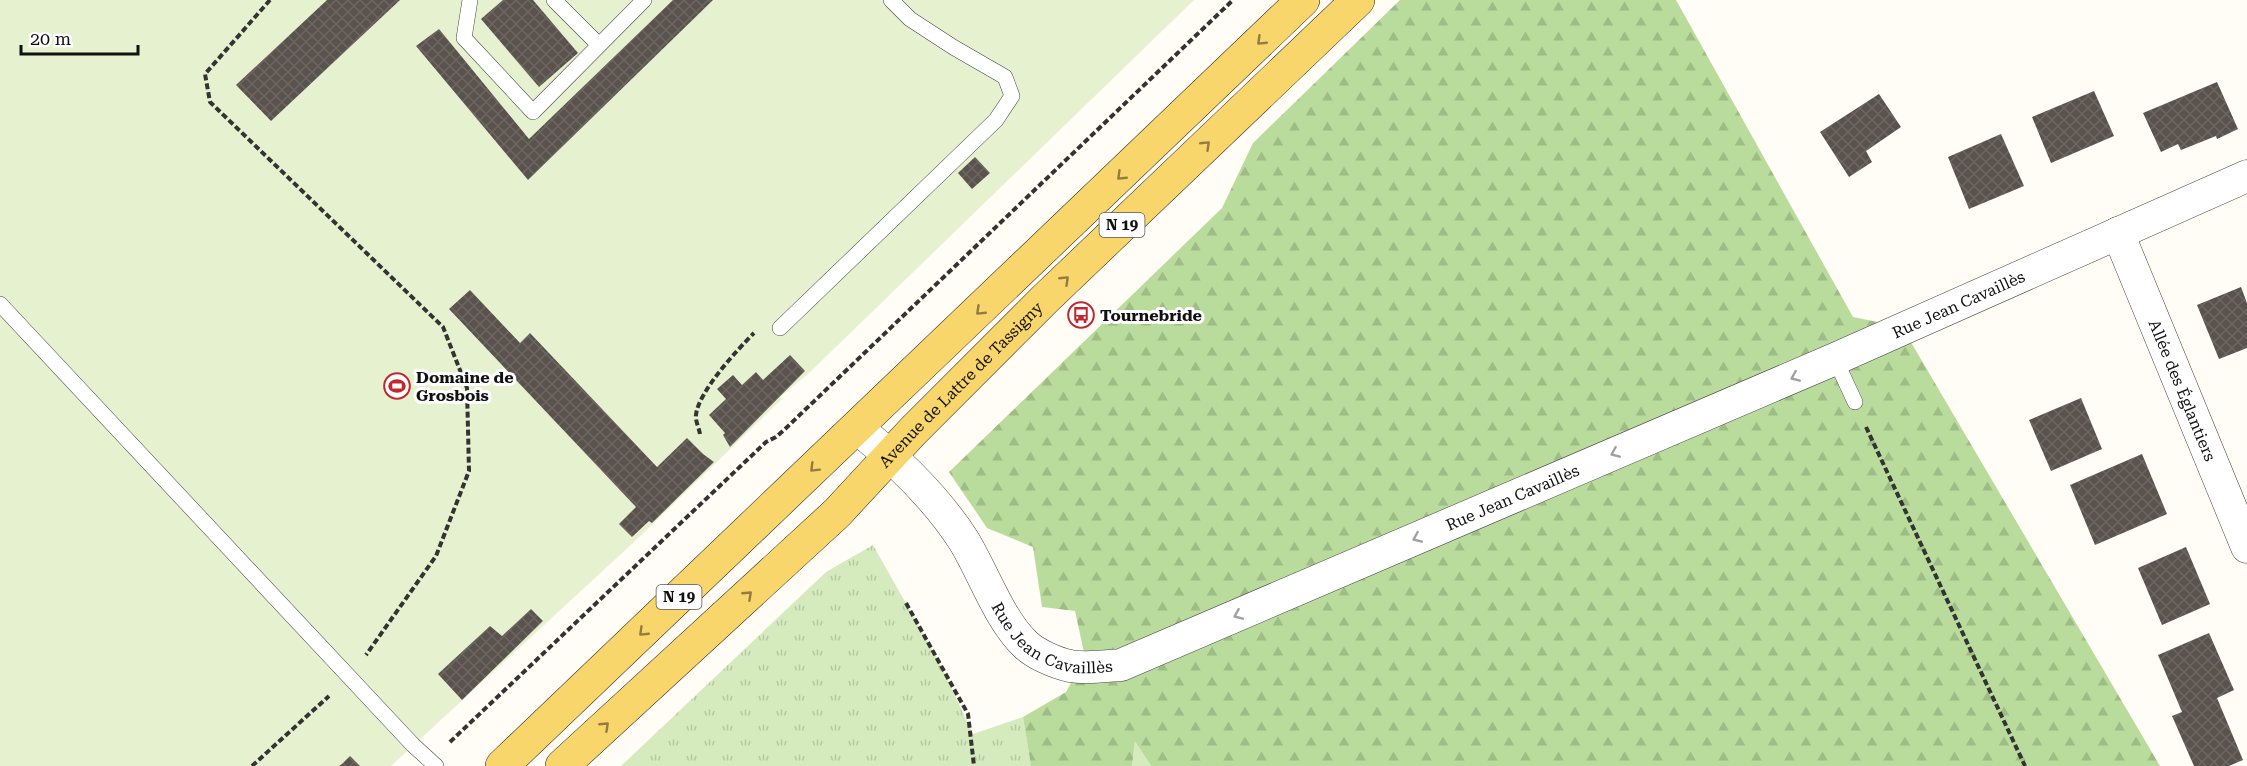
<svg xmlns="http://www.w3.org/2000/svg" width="2247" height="766" viewBox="0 0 2247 766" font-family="'Roboto Serif',serif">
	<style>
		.grass { fill: url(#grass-tufts) }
		.forest { fill: url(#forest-firs) }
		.pitch { fill: #e6f2cf }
		.building { fill: url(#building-cross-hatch) }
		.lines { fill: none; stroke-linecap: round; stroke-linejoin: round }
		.service-casing { stroke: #444; stroke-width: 16 }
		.minor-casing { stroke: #444; stroke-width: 33 }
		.primary-casing { stroke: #222; stroke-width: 34 }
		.path { stroke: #333; stroke-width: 4; stroke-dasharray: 6 3; stroke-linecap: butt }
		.service { stroke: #fff; stroke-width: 15 }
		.minor { stroke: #fff; stroke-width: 32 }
		.primary { stroke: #f9d66b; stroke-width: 33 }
		.oneway { stroke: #917d42 }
		.oneway2 { stroke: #a0a0a0 }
		.labels { text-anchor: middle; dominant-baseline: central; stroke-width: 6; stroke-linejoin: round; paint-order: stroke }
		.shield { fill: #fff; stroke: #585858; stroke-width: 1.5 }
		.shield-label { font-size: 15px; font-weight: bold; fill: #111 }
		.street-label { font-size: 16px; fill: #111; stroke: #fff }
		.poi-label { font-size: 16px; font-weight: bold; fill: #111; stroke: #fff; text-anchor: start }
	</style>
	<defs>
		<pattern id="grass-tufts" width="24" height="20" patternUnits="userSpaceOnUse" patternTransform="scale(1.5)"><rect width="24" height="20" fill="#d5ebbd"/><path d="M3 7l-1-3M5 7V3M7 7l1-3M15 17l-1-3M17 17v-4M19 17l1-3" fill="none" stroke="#b6c8a1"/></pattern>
		<pattern id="forest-firs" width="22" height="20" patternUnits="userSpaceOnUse" patternTransform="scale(1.5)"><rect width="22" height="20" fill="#b9dc9c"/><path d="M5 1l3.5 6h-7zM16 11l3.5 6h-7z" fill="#9ebc85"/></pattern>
		<pattern id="building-cross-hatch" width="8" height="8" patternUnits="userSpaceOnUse" patternTransform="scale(1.5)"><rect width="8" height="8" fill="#5a524d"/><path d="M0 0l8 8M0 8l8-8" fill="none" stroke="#6d6662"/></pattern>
	</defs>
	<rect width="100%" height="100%" fill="#fffdf5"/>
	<!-- grass -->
	<g class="grass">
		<path d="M873,545L939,662L973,734L1023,717L1031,766H621L826,572Z"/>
		<path d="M1135,740L1151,766H1132Z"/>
	</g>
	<!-- forest -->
	<path class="forest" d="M1400,0H1676L1853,317L1902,327L2160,766H1151L1135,741L1132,766H1031L1023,717L1066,692L1085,657L1075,611L1042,607L1033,547L987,528L949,472L1222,208L1253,143Z"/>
	<!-- pitch -->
	<path class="pitch" d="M0,0H1194L807,375L780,397L782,399L633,543L391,766H0Z"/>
	<!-- building -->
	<g class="building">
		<path d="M327,0H400L271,121L236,85Z"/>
		<path d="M503,0H533L578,53L539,87L481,19Z"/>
		<path d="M673,0H713L528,180L416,46L439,29L529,139Z"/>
		<path d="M2217,82L2238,129L2217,139L2216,136L2181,150L2178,144L2161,152L2143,113Z"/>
		<path d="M2094,91L2114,136L2051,163L2032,117Z"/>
		<path d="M1879,94L1901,127L1866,151L1872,162L1849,177L1820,132Z"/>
		<path d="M2001,134L2024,186L1969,209L1948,157Z"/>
		<path d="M975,157L990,173L972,189L958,173Z"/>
		<path d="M2241,287L2247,303V348L2219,359L2197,305Z"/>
		<path d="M470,290L520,343L530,333L657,467L687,438L703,454L714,462L652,523L649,521L632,537L619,524L636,507L449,309Z"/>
		<path d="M790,355L805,371L730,447L723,435L725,433L709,415L726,399L717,389L733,375L742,385L756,372L763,380Z"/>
		<path d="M2081,398L2102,449L2051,471L2029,420Z"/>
		<path d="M2142,454L2167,514L2095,545L2070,485Z"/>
		<path d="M2186,547L2210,604L2162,625L2138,568Z"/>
		<path d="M531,609L543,621L462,700L438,674L490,626L502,636Z"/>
		<path d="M2209,633L2234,690L2217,698L2243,760L2229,766H2194L2172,716L2182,712L2158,655Z"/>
		<path d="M350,756L360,766H339L342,764Z"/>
	</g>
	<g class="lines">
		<!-- service casing -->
		<g class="service-casing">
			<g id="service">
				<path d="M470,0L464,38L533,112L644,0"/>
				<path d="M554,0L599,45"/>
				<path d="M0,304L413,745L436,766"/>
				<path d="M780,328L996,120L1012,96L1005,77L953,47L910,19L891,0"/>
				<path d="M1835,359L1855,402"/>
			</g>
		</g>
		<!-- minor casing -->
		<g class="minor-casing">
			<g id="minor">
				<path id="s1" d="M2118,233L2247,547"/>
				<path id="s2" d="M857,428C898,461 936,497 964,541C983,572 999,619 1025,644C1035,654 1056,663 1070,666C1087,669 1105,666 1121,665L1835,359L2247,176"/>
			</g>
		</g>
		<!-- primary casing -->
		<g class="primary-casing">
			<g id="primary">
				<path d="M502,766L1303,0"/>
				<path id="s3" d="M562,766L837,513L913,431L1045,299L1358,0"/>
			</g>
		</g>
		<!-- path -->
		<g class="path">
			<path d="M270,0L205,74L210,102L443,327L467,388L469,471L436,556L366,655"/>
			<path d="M1866,427L2025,766"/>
			<path d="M700,434C699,428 695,420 696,415C698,392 738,349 754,333"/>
			<path d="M906,603L968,714L974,766"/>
			<path d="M450,742L766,442L776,437L784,430L1233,0"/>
			<path d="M252,766L329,696"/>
		</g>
		<!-- service -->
		<use href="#service" class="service"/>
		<!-- minor -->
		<use href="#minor" class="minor"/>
		<!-- primary -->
		<use href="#primary" class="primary"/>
	</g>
	<!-- one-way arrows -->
	<defs><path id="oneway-chevron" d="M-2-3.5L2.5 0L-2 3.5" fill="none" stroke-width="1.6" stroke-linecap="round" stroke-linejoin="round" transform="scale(1.5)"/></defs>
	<g class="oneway">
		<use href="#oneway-chevron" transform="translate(1261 41) rotate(136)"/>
		<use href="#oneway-chevron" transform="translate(1206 145) rotate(-44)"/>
		<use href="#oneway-chevron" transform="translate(1121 176) rotate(136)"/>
		<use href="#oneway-chevron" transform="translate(1065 280) rotate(-44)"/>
		<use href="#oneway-chevron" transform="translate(980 311) rotate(136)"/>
		<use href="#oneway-chevron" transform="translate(814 468) rotate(135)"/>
		<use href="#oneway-chevron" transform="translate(748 595) rotate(-43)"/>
		<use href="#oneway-chevron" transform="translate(643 632) rotate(136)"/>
		<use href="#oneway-chevron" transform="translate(605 726) rotate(-43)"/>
	</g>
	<g class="oneway2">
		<use href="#oneway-chevron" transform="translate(1795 377) rotate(157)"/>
		<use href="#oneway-chevron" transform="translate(1615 453) rotate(157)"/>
		<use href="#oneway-chevron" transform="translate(1417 538) rotate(157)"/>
		<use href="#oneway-chevron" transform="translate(1238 615) rotate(157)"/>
	</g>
	<!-- icons -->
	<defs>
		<g id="bus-ring" transform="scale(1.35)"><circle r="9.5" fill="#fff" stroke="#c4262e" stroke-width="1.5"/><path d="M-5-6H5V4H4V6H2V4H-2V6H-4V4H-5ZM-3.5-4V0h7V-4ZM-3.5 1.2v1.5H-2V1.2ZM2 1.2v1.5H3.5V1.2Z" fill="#c4262e"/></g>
		<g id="stadium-ring" transform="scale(1.35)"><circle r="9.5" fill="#fff" stroke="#c4262e" stroke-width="1.5"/><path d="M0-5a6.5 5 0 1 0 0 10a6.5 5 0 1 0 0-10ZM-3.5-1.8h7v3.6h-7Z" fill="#c4262e"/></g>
	</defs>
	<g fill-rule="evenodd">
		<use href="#bus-ring" x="1081" y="315"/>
		<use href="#stadium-ring" x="397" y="386"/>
	</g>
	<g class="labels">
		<!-- shield labels -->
		<g class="shield">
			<rect x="1099.5" y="213" width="45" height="24" rx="4.5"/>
			<rect x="656.5" y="585" width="45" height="24" rx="4.5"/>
		</g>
		<g class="shield-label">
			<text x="1122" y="225">N 19</text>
			<text x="679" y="597">N 19</text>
		</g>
		<!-- street labels -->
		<g class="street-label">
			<text stroke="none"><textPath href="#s2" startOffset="1290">Rue Jean Cavaillès</textPath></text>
			<text stroke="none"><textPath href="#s3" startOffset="552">Avenue de Lattre de Tassigny</textPath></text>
			<text stroke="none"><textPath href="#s1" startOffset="170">Allée des Églantiers</textPath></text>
			<text stroke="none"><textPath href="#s2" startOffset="804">Rue Jean Cavaillès</textPath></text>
			<text stroke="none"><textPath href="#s2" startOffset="298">Rue Jean Cavaillès</textPath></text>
		</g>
		<!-- poi labels -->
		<g class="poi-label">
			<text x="1100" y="315">Tournebride</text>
			<text x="416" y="377">Domaine de<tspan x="416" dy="18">Grosbois</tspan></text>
		</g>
	</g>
	<!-- scale -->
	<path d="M21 45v9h117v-9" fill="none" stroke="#111111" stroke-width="3"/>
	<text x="30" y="45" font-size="18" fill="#111111" stroke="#ffffff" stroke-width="4.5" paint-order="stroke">20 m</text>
</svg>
